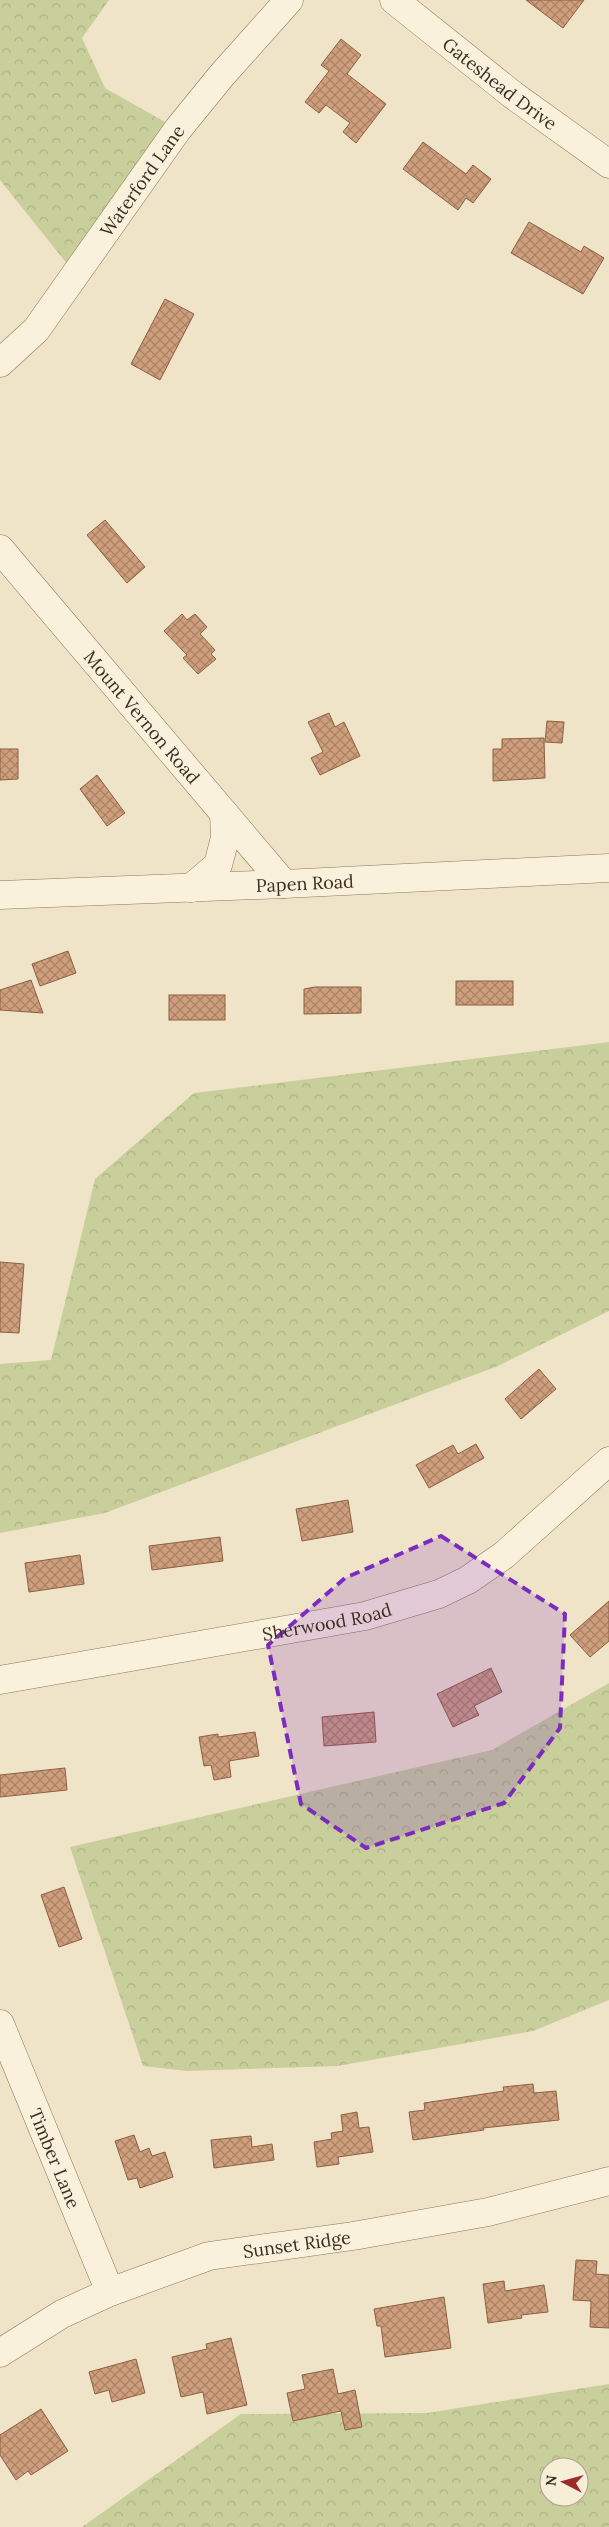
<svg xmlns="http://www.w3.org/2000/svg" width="609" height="2527" viewBox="0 0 609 2527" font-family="Lora,serif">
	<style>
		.forest { fill: url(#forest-crowns); fill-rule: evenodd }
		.building { fill: url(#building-cross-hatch); stroke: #8d5f41 }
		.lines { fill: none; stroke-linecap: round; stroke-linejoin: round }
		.minor-casing { stroke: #8d765c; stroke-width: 29 }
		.minor { stroke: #faf1dc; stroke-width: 28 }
		.marked { fill: #7b2cbf; fill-opacity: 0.2; stroke: #7b2cbf; stroke-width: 4; stroke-dasharray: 10 6; stroke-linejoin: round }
		.labels { text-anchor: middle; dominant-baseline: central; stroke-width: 4; stroke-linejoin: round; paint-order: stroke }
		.street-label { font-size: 18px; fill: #3d2e20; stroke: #f7eed8 }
	</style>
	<defs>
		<pattern id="forest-crowns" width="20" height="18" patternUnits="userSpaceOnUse" patternTransform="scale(1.25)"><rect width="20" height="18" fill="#c9cf9b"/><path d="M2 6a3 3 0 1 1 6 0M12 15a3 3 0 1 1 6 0" fill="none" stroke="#aeb285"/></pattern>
		<pattern id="building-cross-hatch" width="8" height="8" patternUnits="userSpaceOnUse" patternTransform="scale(1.25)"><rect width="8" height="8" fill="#cf9f7d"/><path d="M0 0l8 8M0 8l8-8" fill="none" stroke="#a98266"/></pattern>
	</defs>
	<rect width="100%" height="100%" fill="#f0e4c8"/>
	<!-- forest -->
	<g class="forest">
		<path d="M0,0H109L82,38L105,88L172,126L68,265L0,180Z"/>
		<path d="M609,1042V1311L498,1366L105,1513L0,1533V1364L51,1360L95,1179L194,1093Z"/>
		<path d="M609,1683V2000L533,2031L338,2066L187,2071L143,2066L70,1847L492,1750Z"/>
		<path d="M609,2384V2527H82L241,2414L427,2413ZM549,2467H579V2497H549Z"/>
	</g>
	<!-- building -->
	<g class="building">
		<path d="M526,0H584L563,28Z"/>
		<path d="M341,39L361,55L347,74L386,104L356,143L343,132L350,123L326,105L319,113L305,102L329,71L321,65Z"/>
		<path d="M423,142L466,174L473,165L491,179L473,203L466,198L458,210L403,169Z"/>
		<path d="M529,222L581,252L584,246L604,258L583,294L511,253Z"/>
		<path d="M165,299L194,314L160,380L131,364Z"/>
		<path d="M105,520L145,567L127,583L87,535Z"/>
		<path d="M182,614L187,620L195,614L207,627L200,634L215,650L211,654L216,659L198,674L183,658L187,655L164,631Z"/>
		<path d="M329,713L335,727L344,722L360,756L320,775L311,758L323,752L308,722Z"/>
		<path d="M547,721L564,722L562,743L545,742Z"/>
		<path d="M544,738L545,778L493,781V749H502V739Z"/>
		<path d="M0,749H18V779L0,780Z"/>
		<path d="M97,775L125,813L107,826L80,789Z"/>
		<path d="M68,951L76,973L40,986L32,964Z"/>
		<path d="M31,980L43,1013L0,1010V990Z"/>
		<rect x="456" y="981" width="57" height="24"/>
		<path d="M315,987H361V1013L304,1014V989Z"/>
		<rect x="169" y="995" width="56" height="25"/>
		<path d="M0,1262L24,1264L19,1333L0,1332Z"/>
		<path d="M539,1369L556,1389L521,1419L505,1399Z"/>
		<path d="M476,1444L484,1458L429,1488L416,1465L453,1445L458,1454Z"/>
		<path d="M348,1500L353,1532L302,1541L296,1509Z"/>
		<path d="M220,1537L223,1561L152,1570L149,1546Z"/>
		<path d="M80,1555L84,1584L29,1592L25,1563Z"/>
		<path d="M609,1601V1641L590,1657L570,1635Z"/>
		<path d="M491,1668L502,1692L474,1706L479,1715L453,1727L437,1694Z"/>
		<path d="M374,1712L376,1742L324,1746L322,1717Z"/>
		<path d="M255,1732L259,1756L229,1761L231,1777L214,1780L211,1765L204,1766L199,1737L218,1734V1737Z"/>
		<path d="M65,1768L67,1790L0,1797V1775Z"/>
		<path d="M64,1887L82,1939L59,1947L41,1895Z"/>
		<path d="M533,2084L534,2093L556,2091L559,2120L483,2128L484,2130L413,2140L409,2112L425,2110L424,2103L504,2091L503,2087Z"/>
		<path d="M357,2112L359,2128L369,2127L373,2152L338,2157L339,2164L317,2167L314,2142L332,2139L331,2133L343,2131L341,2115Z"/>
		<path d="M134,2135L140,2152L149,2148L152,2156L165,2152L173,2177L140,2188L137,2178L128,2180L115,2141Z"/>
		<path d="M251,2136L252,2147L272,2144L274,2160L214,2168L211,2140Z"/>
		<path d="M576,2260L597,2261L596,2274L609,2275V2328L590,2327L591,2301L573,2300Z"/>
		<path d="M504,2281L505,2291L544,2285L548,2312L521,2315L522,2318L488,2323L483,2284Z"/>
		<path d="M444,2297L451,2348L385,2357L381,2326H377L374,2309Z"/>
		<path d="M231,2338L247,2405L207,2414L203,2392L181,2397L172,2357L207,2349L206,2344Z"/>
		<path d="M136,2359L145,2393L112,2402L109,2390L95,2394L89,2372Z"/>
		<path d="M333,2369L338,2394L355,2390L362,2427L345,2430L341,2411L293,2421L287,2393L305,2389L302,2375Z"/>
		<path d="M41,2409L68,2451L31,2475L28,2471L16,2480L0,2455V2435Z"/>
	</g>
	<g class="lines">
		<!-- minor casing -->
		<g class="minor-casing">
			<g id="minor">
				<path id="s1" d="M394,0L513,95L609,164"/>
				<path id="s2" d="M0,363L36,330L178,129L222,75L289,0"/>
				<path id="s3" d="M0,549L284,884"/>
				<path d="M191,888L218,865L225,838L224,813"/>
				<path id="s4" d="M0,895L284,884L609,868"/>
				<path id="s5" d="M0,1680L365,1616L439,1594L468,1580L504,1555L609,1461"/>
				<path id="s6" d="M0,2024L110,2292"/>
				<path id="s7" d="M0,2353L62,2314L110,2292L209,2256L353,2236L488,2212L609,2181"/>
			</g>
		</g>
		<!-- minor -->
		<use href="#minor" class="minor"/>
	</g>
	<!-- marked area -->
	<path class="marked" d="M441,1536L565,1614L560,1728L504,1803L366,1848L301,1804L268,1645L345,1578Z"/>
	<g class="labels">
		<!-- street labels -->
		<g class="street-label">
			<text stroke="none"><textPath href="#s1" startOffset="135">Gateshead Drive</textPath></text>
			<text stroke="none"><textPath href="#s2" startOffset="232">Waterford Lane</textPath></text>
			<text stroke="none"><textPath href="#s3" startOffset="220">Mount Vernon Road</textPath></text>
			<text stroke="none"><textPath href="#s4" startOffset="305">Papen Road</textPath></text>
			<text stroke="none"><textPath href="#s5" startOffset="332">Sherwood Road</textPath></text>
			<text stroke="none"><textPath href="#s6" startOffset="145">Timber Lane</textPath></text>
			<text stroke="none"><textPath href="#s7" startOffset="320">Sunset Ridge</textPath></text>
		</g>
	</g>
	<!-- north arrow -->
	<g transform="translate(564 2482) rotate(276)"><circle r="24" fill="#f7eed8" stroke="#ada18e"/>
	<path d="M0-4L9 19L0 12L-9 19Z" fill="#9e2a2b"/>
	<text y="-8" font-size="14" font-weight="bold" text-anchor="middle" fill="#3d2e20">N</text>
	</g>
</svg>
